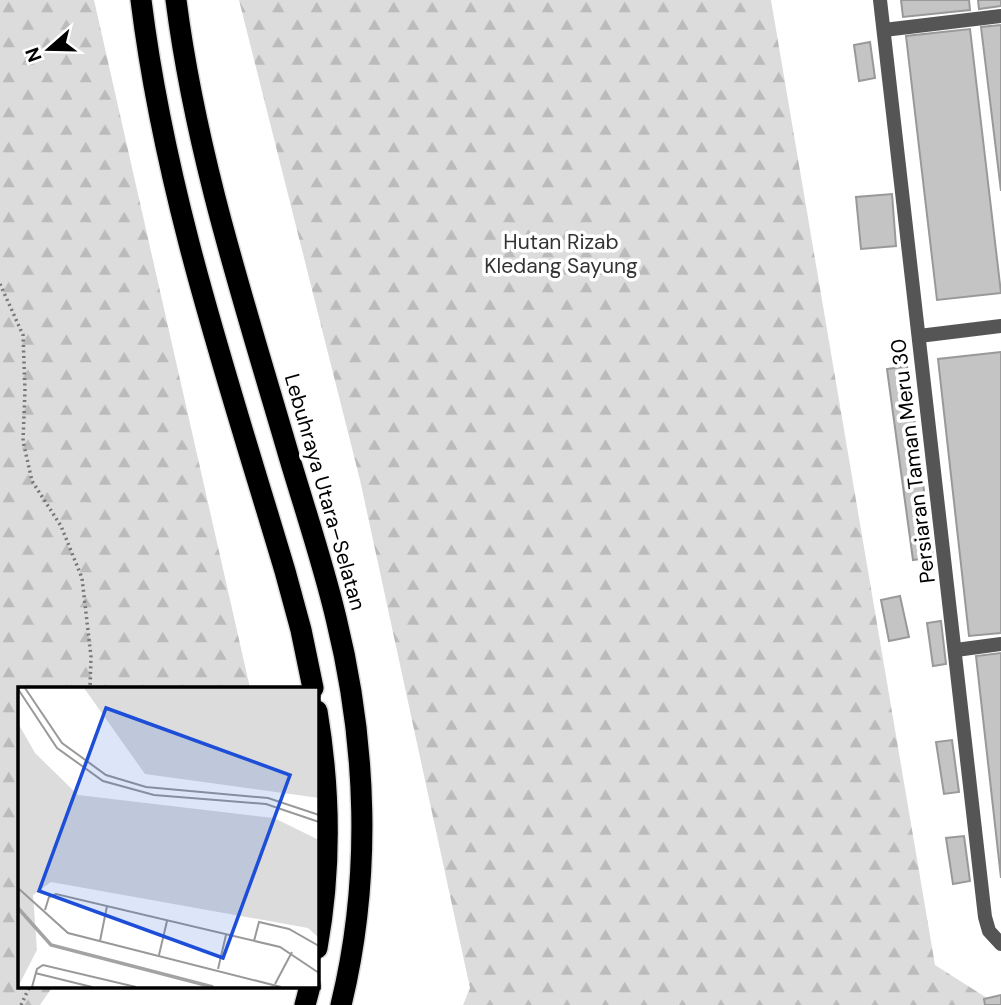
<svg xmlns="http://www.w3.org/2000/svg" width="1001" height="1005" viewBox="0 0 1001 1005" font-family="'DM Sans',sans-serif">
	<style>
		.forest { fill: url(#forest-firs) }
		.building { fill: #c4c4c4; stroke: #999; stroke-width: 2 }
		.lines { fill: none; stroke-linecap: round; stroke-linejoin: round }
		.highway-casing { stroke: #dbdbdb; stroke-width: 24 }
		.path { stroke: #777; stroke-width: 3.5; stroke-dasharray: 2 3.5; stroke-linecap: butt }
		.street { stroke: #555; stroke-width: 14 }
		.highway { stroke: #000; stroke-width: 21 }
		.labels { text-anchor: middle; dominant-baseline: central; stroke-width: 7; stroke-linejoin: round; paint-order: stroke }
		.park-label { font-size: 21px; fill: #333; stroke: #fff }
		.street-label { font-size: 21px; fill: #000; stroke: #fff }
		.inset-river { fill: none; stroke: #a3a3a3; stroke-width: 3.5 }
		.inset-road { fill: none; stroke: #999; stroke-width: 2 }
		.view { fill: #1d4ed8; fill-opacity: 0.15; stroke: #1d4ed8; stroke-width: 3.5 }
		.inset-edge { fill: none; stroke: #000; stroke-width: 3.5 }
	</style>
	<defs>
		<pattern id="forest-firs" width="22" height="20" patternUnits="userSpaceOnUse" patternTransform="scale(1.75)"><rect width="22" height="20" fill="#dcdcdc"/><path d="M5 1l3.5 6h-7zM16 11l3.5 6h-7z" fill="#bbb"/></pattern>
	</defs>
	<rect width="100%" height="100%" fill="#fff"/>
	<!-- forest -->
	<g class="forest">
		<path d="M0,0H94L250,688H19V986H53L40,1005H0Z"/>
		<path d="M239,0H771L935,965L998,1005H463L470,988L360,480Z"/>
	</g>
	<!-- building -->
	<g class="building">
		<path d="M901,0H969L970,10L903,17Z"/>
		<path d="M978,0H1001V6L979,9Z"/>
		<path d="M1001,25V191L981,27Z"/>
		<path d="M970,29L1001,293L937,300L906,36Z"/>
		<path d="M870,42L875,78L859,81L854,45Z"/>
		<path d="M892,194L896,246L861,249L856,197Z"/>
		<path d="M1001,352V633L969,636L938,359Z"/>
		<path d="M907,366L933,557L913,560L887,369Z"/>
		<path d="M900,596L909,637L889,641L881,600Z"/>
		<path d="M941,621L946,664L933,666L927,623Z"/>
		<path d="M1001,653V878L976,656Z"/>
		<path d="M952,740L959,792L944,794L936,742Z"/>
		<path d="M964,836L970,881L953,884L946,838Z"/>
		<path d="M1001,995V1005H985L984,999Z"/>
	</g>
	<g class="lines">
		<!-- highway casing -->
		<g class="highway-casing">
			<g id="highway">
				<path d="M141,0C165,195 229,383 285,571L301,630L313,688"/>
				<path d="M176,0C196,156 245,305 289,456C305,510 323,563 336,618C367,744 372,878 341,1005"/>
				<path d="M317,711C330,789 331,871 317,948"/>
				<path d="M305,1005L310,986"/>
			</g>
		</g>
		<!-- path -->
		<g class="path">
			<path d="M0,284L23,335L25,390L23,441L32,481L61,526L82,578L91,657L90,688"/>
			<path d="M21,1005L30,986"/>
		</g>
		<!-- street -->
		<g class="street">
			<path d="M880,0L985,917L989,931L1001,944"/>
			<path d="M884,30L1001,16"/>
			<path d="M919,336L1001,326"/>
			<path d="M956,650L1001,644"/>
		</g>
		<!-- highway -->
		<use href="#highway" class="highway"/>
	</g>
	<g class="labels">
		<!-- park labels -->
		<g class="park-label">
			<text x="561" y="242">Hutan Rizab<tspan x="561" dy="24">Kledang Sayung</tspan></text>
		</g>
		<!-- street labels -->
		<g class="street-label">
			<text transform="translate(913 461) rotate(-97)">Persiaran Taman Meru 30</text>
			<text transform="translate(325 492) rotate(74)">Lebuhraya Utara–Selatan</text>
		</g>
	</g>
	<!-- overview -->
	<g transform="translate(18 687)">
		<rect width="301" height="301" fill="#fff"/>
		<path d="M66,1H301V111L127,87ZM0,36L17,66L60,108L256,131L301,153V251L290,241L33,195L15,208L19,263L0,300Z" fill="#dcdcdc"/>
		<path class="inset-river" d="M0,221L33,258L195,300"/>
		<path class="inset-road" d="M7,1L44,56L88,88L128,100L250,111L301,128M0,2L39,61L85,94L136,108L248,117L301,135M0,201L50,246L263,300M27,223L31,210L38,207L262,260L301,286M82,254L89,219M236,254L241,235L271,242L301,259M141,268L149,234M200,282L208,248M17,286L74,300M257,297L274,265M14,300L19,282L25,278L118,300"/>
		<path class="view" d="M88,21L272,88L205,271L21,204Z"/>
		<rect width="301" height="301" class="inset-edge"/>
	</g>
	<!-- north arrow -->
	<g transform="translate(49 49) rotate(250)" stroke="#ffffff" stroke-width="5" paint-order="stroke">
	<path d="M0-5L12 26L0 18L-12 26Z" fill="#000000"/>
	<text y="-10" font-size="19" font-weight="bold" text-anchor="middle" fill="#000000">N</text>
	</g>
</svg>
